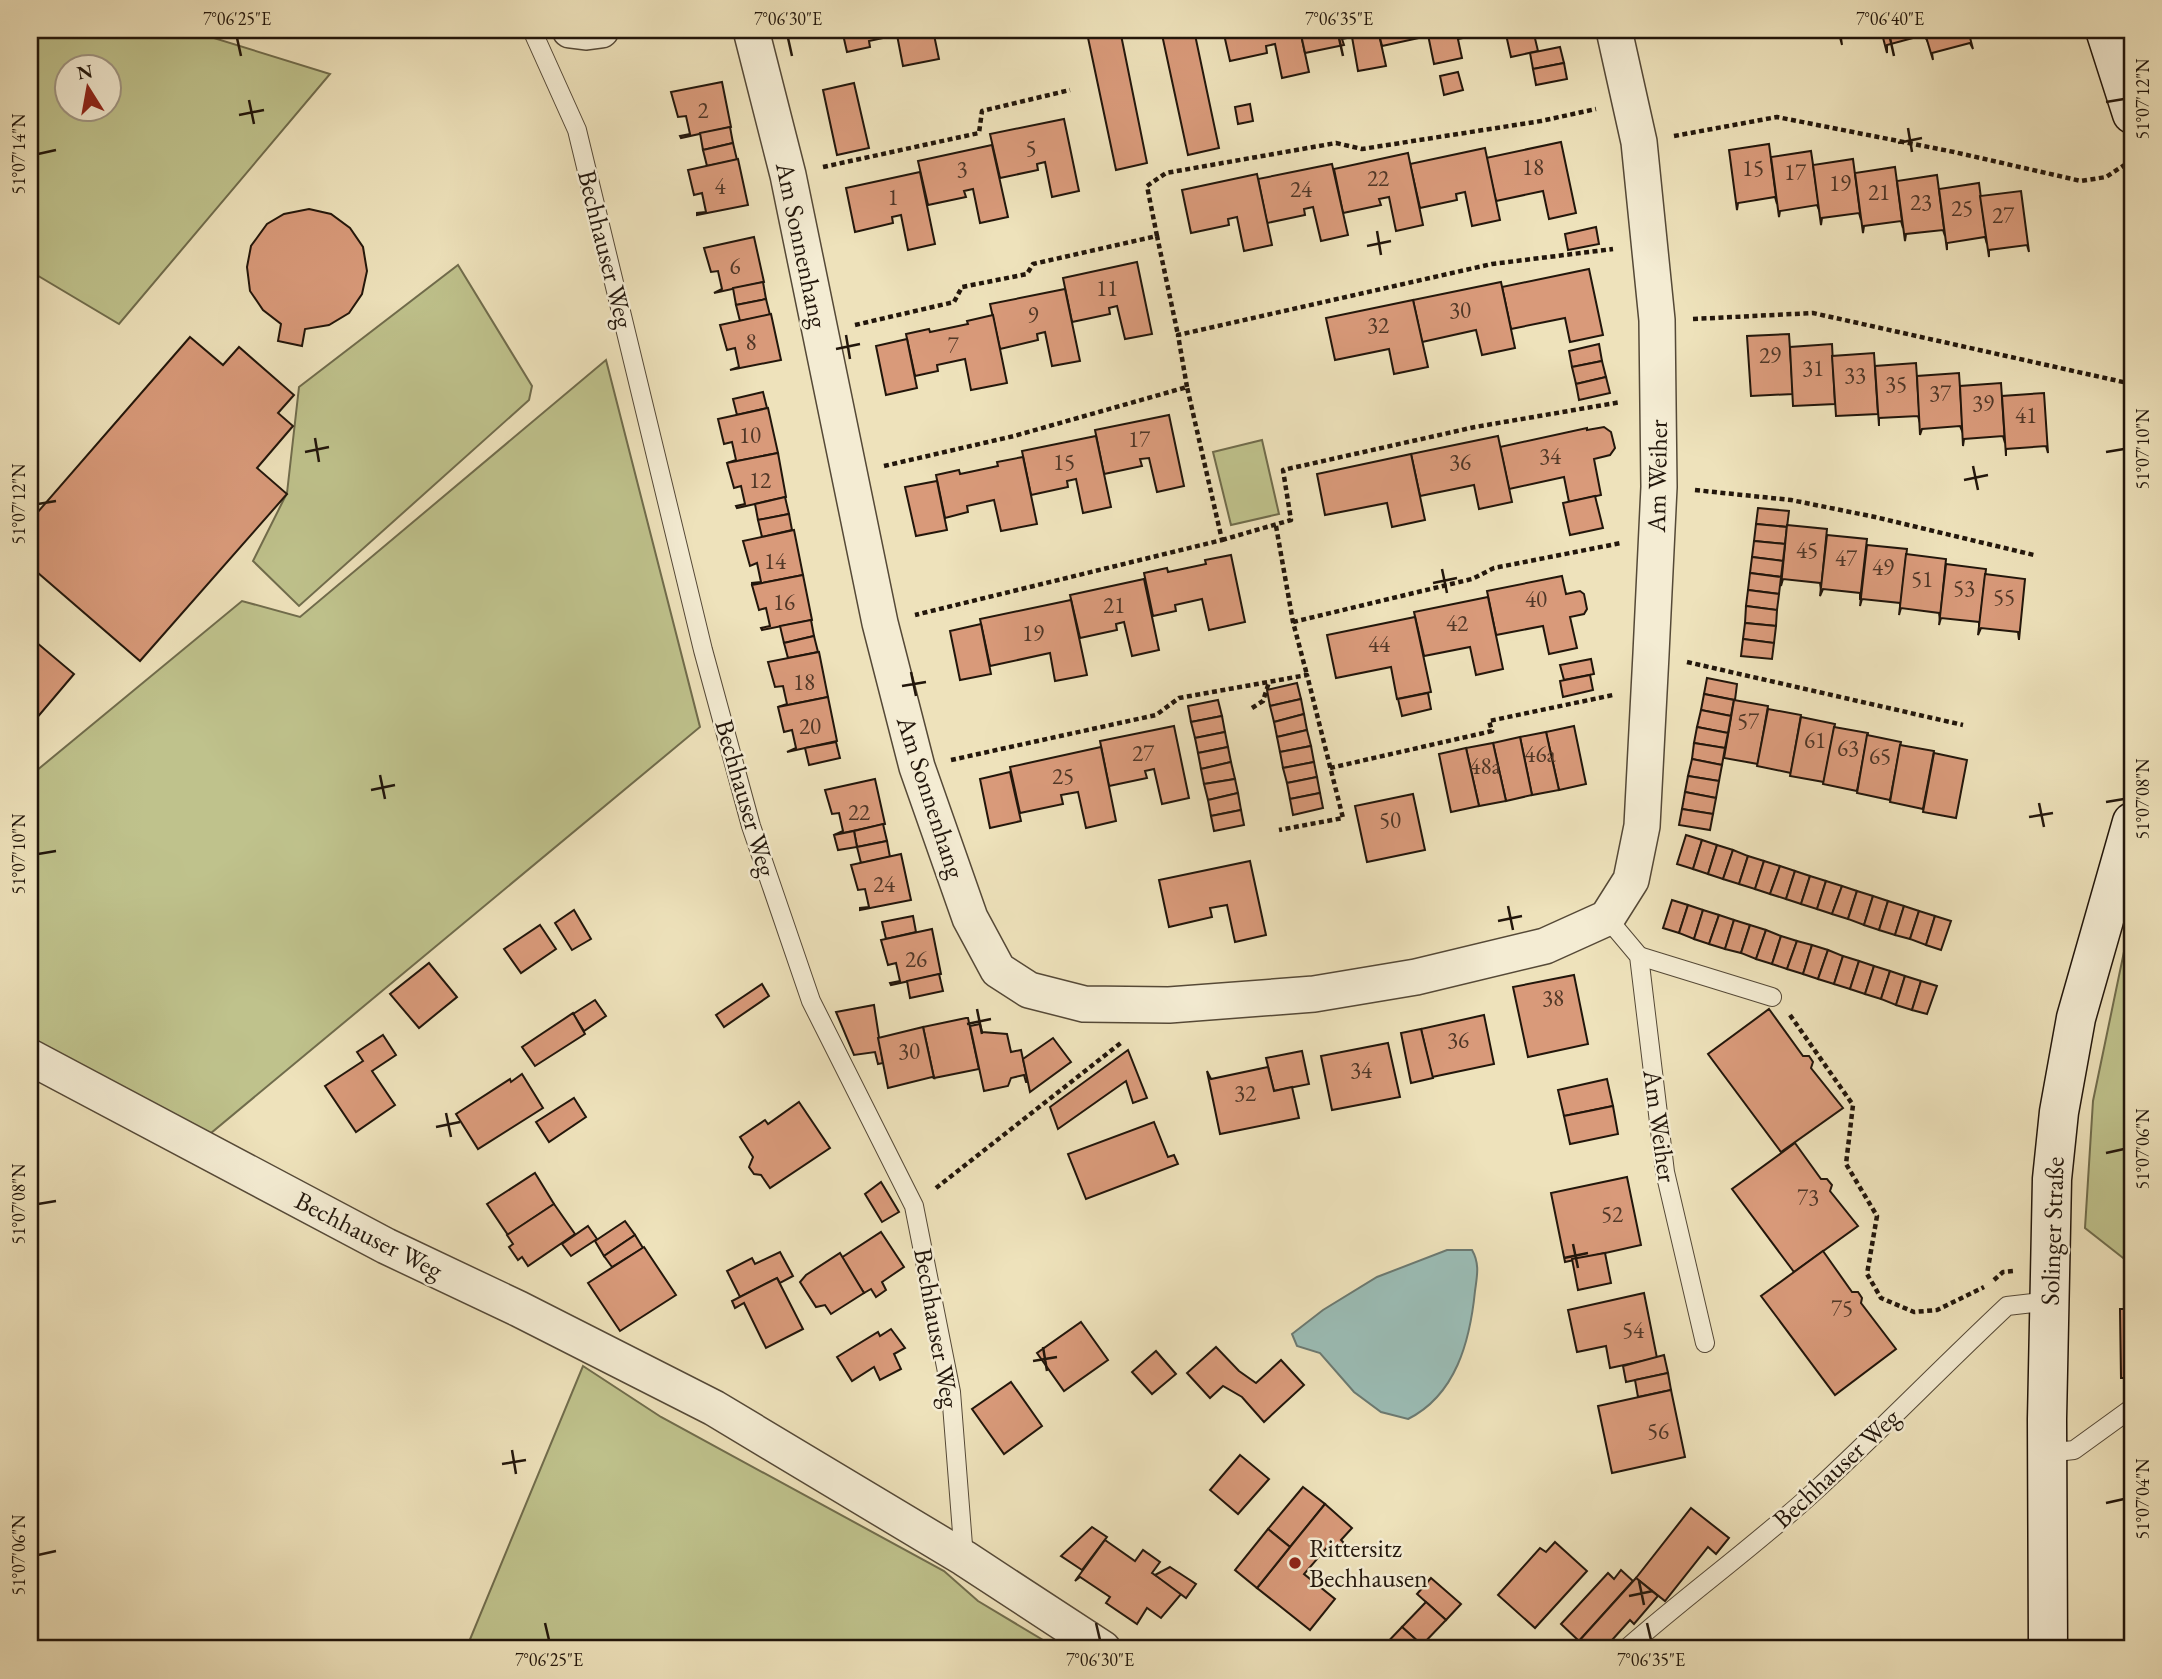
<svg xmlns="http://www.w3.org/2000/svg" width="2162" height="1679" viewBox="0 0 2162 1679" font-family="'EB Garamond',serif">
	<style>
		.green { fill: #bfc28c; stroke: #706c4c; stroke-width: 2; fill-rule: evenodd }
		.water { fill: #9bbdb6; stroke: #6b7a72; stroke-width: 2 }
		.building { fill: #d99a7a; stroke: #22160b; stroke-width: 2 }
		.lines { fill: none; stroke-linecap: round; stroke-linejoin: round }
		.service-casing { stroke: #554937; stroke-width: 20 }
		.minor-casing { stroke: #554937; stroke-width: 38 }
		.secondary-casing { stroke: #22160b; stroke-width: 41 }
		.path { stroke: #22160b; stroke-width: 4.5; stroke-dasharray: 5 3.5; stroke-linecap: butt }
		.service { stroke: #f4ecd3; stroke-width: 18 }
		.minor { stroke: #f4ecd3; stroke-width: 35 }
		.secondary { stroke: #f4ecd3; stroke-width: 38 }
		.ticks { fill: none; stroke: #22160b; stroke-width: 2.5 }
		.poi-dot { fill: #8f2418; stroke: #f4ecd3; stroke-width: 2.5 }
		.labels { text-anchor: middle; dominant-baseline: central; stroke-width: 5; stroke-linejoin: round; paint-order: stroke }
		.number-label { font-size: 23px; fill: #503727 }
		.street-label { font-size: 26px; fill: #22160b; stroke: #f4ecd3 }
		.poi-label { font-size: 26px; fill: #22160b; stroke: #f4ecd3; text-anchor: start }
		.neatline { fill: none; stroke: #22160b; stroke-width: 2.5 }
		.ticks-label { font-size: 18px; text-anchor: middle; fill: #22160b }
	</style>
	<rect width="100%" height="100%" fill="#eee2bb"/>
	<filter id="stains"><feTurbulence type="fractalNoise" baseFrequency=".00286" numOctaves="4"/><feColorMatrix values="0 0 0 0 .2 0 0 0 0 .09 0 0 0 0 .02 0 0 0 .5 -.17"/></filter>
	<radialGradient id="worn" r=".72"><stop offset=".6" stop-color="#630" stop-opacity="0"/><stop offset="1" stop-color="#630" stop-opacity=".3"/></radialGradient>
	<!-- green -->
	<g class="green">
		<path d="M30,30H188L330,74L119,324L30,271ZM108,66V108H66V66Z"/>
		<path d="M458,265L532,386L529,400L299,606L253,561L287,493L299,387Z"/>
		<path d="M606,360L700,727L205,1138L30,1041V776L242,601L300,617Z"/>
		<path d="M1262,440L1279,514L1231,525L1213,452Z"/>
		<path d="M2132,922V1265L2085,1228L2093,1101L2126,942Z"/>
		<path d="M583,1366L661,1417L944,1571L978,1601L1058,1649H466Z"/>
	</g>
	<!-- water -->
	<path class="water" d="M1447,1250H1472C1480,1264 1477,1276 1475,1291C1470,1341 1456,1395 1408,1419L1381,1412L1354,1392L1320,1353L1297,1346L1292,1334L1323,1310L1377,1277Z"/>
	<!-- building -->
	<g class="building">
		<path d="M842,30H933L939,59L903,66L897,35L869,41L870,47L847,52Z"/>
		<path d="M1105,30H1120L1147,163L1116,170L1087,33Z"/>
		<path d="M1161,30H1194L1219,148L1188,155Z"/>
		<path d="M1223,30H1300L1309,72L1282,78L1275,44L1266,46L1267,53L1230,61Z"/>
		<path d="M1300,30H1378L1386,66L1358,71L1352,37L1342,39L1344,45L1305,53Z"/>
		<path d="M1378,30H1456L1462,58L1434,64L1427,30L1418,32L1419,38L1382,46Z"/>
		<path d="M1456,30H1495L1496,31L1458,39Z"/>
		<path d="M1505,30H1533L1538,51L1511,57Z"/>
		<path d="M1838,30H1872L1841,38L1842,45Z"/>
		<path d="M1881,30H1924L1928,42L1924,35L1887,45V53Z"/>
		<path d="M1924,30H1968L1973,49L1970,43L1932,53L1933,60Z"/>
		<path d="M1560,47L1564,63L1533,69L1530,53Z"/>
		<path d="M1564,63L1567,79L1536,85L1533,69Z"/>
		<path d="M1458,72L1463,90L1444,95L1440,76Z"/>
		<path d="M722,82L731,127L681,138L680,136L690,134L686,116L678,117L671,92Z"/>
		<path d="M854,83L869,148L837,155L823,90Z"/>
		<path d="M1250,104L1253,121L1238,124L1235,107Z"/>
		<path d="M1064,119L1079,191L1052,197L1045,162L1037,164L1038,170L1000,178L990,134Z"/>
		<path d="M730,127L733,143L703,150L700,133Z"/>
		<path d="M1561,142L1576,213L1549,219L1543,191L1496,201L1486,158Z"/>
		<path d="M733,143L737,160L707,166L703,150Z"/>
		<path d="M1769,144L1777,204L1775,197L1738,203L1737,210L1729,150Z"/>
		<path d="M992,145L1008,217L980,223L973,189L964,191L966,197L928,205L918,161Z"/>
		<path d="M1485,148L1500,220L1472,226L1465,192L1456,194L1457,200L1420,208L1410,164Z"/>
		<path d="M1811,151L1820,212L1817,205L1780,211L1779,217L1771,157Z"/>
		<path d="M1408,153L1423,225L1396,231L1389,197L1379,199L1381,205L1343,213L1334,169Z"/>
		<path d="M738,159L748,205L697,215V213L706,212L702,193L694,195L688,170Z"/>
		<path d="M1853,159L1861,220L1859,213L1822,218L1821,225L1813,165Z"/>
		<path d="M1332,164L1348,235L1321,241L1313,207L1304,209L1305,215L1267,223L1258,179Z"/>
		<path d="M1895,167L1903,228L1901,221L1864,226L1863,233L1855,173Z"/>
		<path d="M920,172L935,244L908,250L901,215L892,217L893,223L855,232L846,188Z"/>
		<path d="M1257,174L1272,245L1244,251L1237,217L1228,219L1229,225L1191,233L1182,190Z"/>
		<path d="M1937,175L1945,236L1943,230L1906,234L1905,241L1897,181Z"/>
		<path d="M1979,183L1987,244L1985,237L1947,243V250L1939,189Z"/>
		<path d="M2021,191L2029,252L2027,245L1989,250V257L1980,196Z"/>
		<path d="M309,209L331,214L350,228L363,247L367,271L362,294L349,313L329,325L305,329L302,346L278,341L281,324L263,310L250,291L247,267L251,246L267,224L284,214Z"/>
		<path d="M1596,227L1599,244L1568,250L1565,234Z"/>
		<path d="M754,237L764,282L714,293L722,289L718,271L711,272L704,248Z"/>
		<path d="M1137,262L1152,334L1125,339L1117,306L1109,308L1110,314L1072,322L1063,278Z"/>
		<path d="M1589,269L1603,335L1570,342L1565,318L1511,329L1502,287Z"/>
		<path d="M763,282L766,299L736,305L733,288Z"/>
		<path d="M1501,282L1515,348L1482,355L1476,330L1422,342L1413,300Z"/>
		<path d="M1065,289L1080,361L1052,366L1045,332L1037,334L1038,340L1000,349L990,304Z"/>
		<path d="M766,299L770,315L740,321L736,305Z"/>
		<path d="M1413,300L1428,367L1394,374L1389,349L1335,360L1326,318Z"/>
		<path d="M771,314L781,360L730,370L739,367L735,348L727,350L720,325Z"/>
		<path d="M993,315L1007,383L971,390L965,359L937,365L938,371L915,376L906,334L929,329L930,332L968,324L967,321Z"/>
		<path d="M1789,334L1793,394L1751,396L1747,336Z"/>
		<path d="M190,337L223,365L239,347L294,395L278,413L293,426L257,468L287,494L140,661L30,566V521Z"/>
		<path d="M907,339L917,388L886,395L876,346Z"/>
		<path d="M1599,344L1602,361L1572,367L1569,351Z"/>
		<path d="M1832,344L1835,404L1793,406L1790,347Z"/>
		<path d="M1874,353L1878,414L1836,416L1832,356Z"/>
		<path d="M1602,361L1606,377L1576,384L1572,367Z"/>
		<path d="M1916,363L1920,423L1918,416L1879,418V426L1875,366Z"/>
		<path d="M1959,373L1963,433L1960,426L1922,429L1920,435L1917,376Z"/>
		<path d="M1606,377L1610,393L1579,400L1576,384Z"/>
		<path d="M2001,383L2005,443L2003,436L1964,439L1963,446L1960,386Z"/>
		<path d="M763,392L767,408L737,415L733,399Z"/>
		<path d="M2044,393L2048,453L2046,446L2006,449V456L2002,396Z"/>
		<path d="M768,408L778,453L727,463L736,460L732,442L724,444L718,419Z"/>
		<path d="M1169,415L1184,486L1157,492L1149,458L1140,459L1142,466L1104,474L1095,430Z"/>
		<path d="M1604,427L1611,432L1615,448L1610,455L1594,459L1601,495L1569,502L1564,477L1509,489L1500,447L1587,428V430Z"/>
		<path d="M1096,436L1111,507L1083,513L1076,479L1067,481L1068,487L1031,495L1022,451Z"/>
		<path d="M1498,436L1512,502L1479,509L1474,485L1420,496L1411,454Z"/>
		<path d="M778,453L786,497L737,508L736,506L745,504L741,486L734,488L727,463Z"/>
		<path d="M1411,454L1425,520L1392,527L1387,503L1325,515L1317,474Z"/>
		<path d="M1023,457L1037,524L1001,531L994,500L967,506L968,512L945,518L936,475L959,470L960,474L998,466L997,462Z"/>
		<path d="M937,481L947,530L916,536L905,487Z"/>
		<path d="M1595,496L1603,528L1570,535L1563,503Z"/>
		<path d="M785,497L789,514L758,520L755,504Z"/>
		<path d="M1758,508L1789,511L1787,527L1756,524Z"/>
		<path d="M789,514L792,530L762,537L758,520Z"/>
		<path d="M1756,524L1787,527L1785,544L1754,541Z"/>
		<path d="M1787,525L1827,529L1821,590L1820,583L1783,579L1781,586Z"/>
		<path d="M794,530L803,575L752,585V583L761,582L757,563L750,566L743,541Z"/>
		<path d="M1827,535L1867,539L1860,600V593L1823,589L1820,596Z"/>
		<path d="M1754,541L1785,544L1783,561L1752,557Z"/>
		<path d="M1867,545L1907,549L1900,610V603L1862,599L1860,606Z"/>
		<path d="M1906,554L1946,559L1940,620L1939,613L1901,608L1899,615Z"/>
		<path d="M1231,555L1245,622L1209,630L1202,599L1175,605L1176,611L1153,616L1144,573L1167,568L1168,572L1206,564L1205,560Z"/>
		<path d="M1752,557L1783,561L1781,577L1750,573Z"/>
		<path d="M1946,564L1986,569L1979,630V622L1941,618L1939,625Z"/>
		<path d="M1750,573L1781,577L1779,594L1748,590Z"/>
		<path d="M1985,574L2025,579L2019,640L2018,632L1981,628L1978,635Z"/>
		<path d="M803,575L812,620L762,630L761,628L770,626L766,608L759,610L752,585Z"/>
		<path d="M1562,576L1566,594L1580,591L1584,594L1587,609L1584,614L1570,617L1577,648L1549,654L1543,626L1496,635L1487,591Z"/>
		<path d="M1144,579L1159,650L1132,656L1124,622L1116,624L1117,630L1080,638L1070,595Z"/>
		<path d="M1748,590L1779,594L1777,610L1746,606Z"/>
		<path d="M1488,597L1503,669L1476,675L1470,647L1424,656L1414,612Z"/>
		<path d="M1071,600L1087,675L1055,681L1050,653L990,666L980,619Z"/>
		<path d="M1746,606L1777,610L1776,626L1745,623Z"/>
		<path d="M1415,617L1431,692L1397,699L1391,667L1336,678L1327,635Z"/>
		<path d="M811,620L814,636L784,643L780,626Z"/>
		<path d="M1745,623L1776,626L1774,643L1743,639Z"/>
		<path d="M981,624L991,674L960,680L950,631Z"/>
		<path d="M814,636L818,652L788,658L784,643Z"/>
		<path d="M30,637L74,674L30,726Z"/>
		<path d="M1743,639L1774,643L1772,659L1741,656Z"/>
		<path d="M819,652L828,697L778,707L787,704L783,686L775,687L768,662Z"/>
		<path d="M1591,659L1594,674L1564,680L1560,665Z"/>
		<path d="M1590,675L1593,690L1563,697L1560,681Z"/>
		<path d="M1707,678L1737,684L1735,700L1704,694Z"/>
		<path d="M1297,683L1301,699L1270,706L1267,690Z"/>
		<path d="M1428,693L1431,709L1402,716L1398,699Z"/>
		<path d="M1704,694L1734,700L1731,716L1701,710Z"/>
		<path d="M828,697L837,741L787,752L796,748L792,730L784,732L778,707Z"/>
		<path d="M1301,699L1304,714L1274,722L1270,706Z"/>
		<path d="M1218,700L1222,716L1191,722L1188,706Z"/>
		<path d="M1734,700L1768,706L1758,764L1724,758Z"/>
		<path d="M1768,709L1801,715L1791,773L1757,766Z"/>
		<path d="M1701,710L1731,716L1728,733L1697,727Z"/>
		<path d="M1304,714L1307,730L1277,737L1274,722Z"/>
		<path d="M1222,716L1225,732L1195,738L1191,722Z"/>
		<path d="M1801,717L1835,724L1824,782L1790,776Z"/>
		<path d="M1174,726L1189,798L1162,804L1154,769L1145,771L1147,778L1109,786L1100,741Z"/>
		<path d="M1574,726L1586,784L1559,790L1546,732Z"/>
		<path d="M1697,727L1728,733L1725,748L1694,743Z"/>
		<path d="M1834,727L1868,733L1857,791L1823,784Z"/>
		<path d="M1307,730L1311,746L1280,752L1277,737Z"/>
		<path d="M1225,732L1228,747L1198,753L1195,738Z"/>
		<path d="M1546,732L1559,790L1532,795L1520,737Z"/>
		<path d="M1867,735L1901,742L1890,800L1857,793Z"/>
		<path d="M1520,737L1532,795L1506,801L1493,743Z"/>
		<path d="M836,742L840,758L809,765L805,748Z"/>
		<path d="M1493,743L1506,801L1479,806L1466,748Z"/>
		<path d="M1694,743L1725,748L1722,765L1692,759Z"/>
		<path d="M1900,745L1934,751L1923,809L1890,802Z"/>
		<path d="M1311,746L1314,762L1283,768L1280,752Z"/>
		<path d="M1101,747L1116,821L1086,828L1078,792L1061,795L1063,804L1020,813L1010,767Z"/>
		<path d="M1228,747L1231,762L1201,769L1198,753Z"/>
		<path d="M1466,748L1479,806L1451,812L1439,754Z"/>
		<path d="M1934,753L1967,760L1956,818L1923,812Z"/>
		<path d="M1692,759L1722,765L1719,781L1688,776Z"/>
		<path d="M1231,762L1235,779L1204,784L1201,769Z"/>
		<path d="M1314,762L1317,777L1287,783L1283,768Z"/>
		<path d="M1010,772L1021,821L990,828L980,779Z"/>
		<path d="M1688,776L1719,781L1716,798L1685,792Z"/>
		<path d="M1317,777L1320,793L1290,799L1287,783Z"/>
		<path d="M875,779L885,824L834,835L843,831L839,813L832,814L825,790Z"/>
		<path d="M1235,779L1238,793L1208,800L1204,784Z"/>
		<path d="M1685,792L1716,798L1713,814L1682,809Z"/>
		<path d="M1238,793L1241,810L1211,816L1208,800Z"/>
		<path d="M1320,793L1323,808L1293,815L1290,799Z"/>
		<path d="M1413,794L1425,850L1367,862L1355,806Z"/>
		<path d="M1682,809L1713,814L1710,830L1679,825Z"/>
		<path d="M1241,810L1244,825L1214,831L1211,816Z"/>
		<path d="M883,824L887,841L857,847L854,831Z"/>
		<path d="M854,831L857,847L838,850L834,835Z"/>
		<path d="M1686,835L1702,840L1693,869L1677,864Z"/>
		<path d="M1702,840L1717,845L1708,874L1693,869Z"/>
		<path d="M887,841L890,857L861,863L857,847Z"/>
		<path d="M1717,845L1733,850L1723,879L1708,874Z"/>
		<path d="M1733,850L1748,856L1739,884L1723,879Z"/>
		<path d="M901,854L911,900L860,910V908L869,907L865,889L858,890L851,865Z"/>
		<path d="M1748,856L1764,861L1755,889L1739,884Z"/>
		<path d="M1250,861L1266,935L1235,942L1227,905L1210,908L1212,917L1169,927L1159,880Z"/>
		<path d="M1764,861L1780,866L1770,894L1755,889Z"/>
		<path d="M1780,866L1795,871L1786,899L1770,894Z"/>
		<path d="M1795,871L1810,876L1801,904L1786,899Z"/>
		<path d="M1810,876L1826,881L1817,909L1801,904Z"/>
		<path d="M1826,881L1842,886L1832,914L1817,909Z"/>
		<path d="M1842,886L1857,891L1848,919L1832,914Z"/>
		<path d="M1857,891L1873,896L1864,925L1848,919Z"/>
		<path d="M1873,896L1888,901L1879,930L1864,925Z"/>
		<path d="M1672,900L1688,905L1679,933L1663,928Z"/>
		<path d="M1888,901L1904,906L1895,935L1879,930Z"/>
		<path d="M1688,905L1703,910L1694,939L1679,933Z"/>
		<path d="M1904,906L1919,911L1910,939L1895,935Z"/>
		<path d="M574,910L591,939L572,950L555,923Z"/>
		<path d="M1703,910L1719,915L1709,944L1694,939Z"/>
		<path d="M1919,911L1935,916L1926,945L1910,939Z"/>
		<path d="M1719,915L1734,920L1725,949L1709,944Z"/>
		<path d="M913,916L916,932L886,939L882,922Z"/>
		<path d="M1935,916L1951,921L1941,950L1926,945Z"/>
		<path d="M1734,920L1750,925L1741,953L1725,949Z"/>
		<path d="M540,925L556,949L521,973L504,949Z"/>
		<path d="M1750,925L1766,930L1756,959L1741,953Z"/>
		<path d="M932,929L941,974L891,985L890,983L900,981L896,963L888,965L881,940Z"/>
		<path d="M1766,930L1781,936L1772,964L1756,959Z"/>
		<path d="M1781,936L1797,941L1787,969L1772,964Z"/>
		<path d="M1797,941L1812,945L1803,974L1787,969Z"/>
		<path d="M1812,945L1828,950L1818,979L1803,974Z"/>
		<path d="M1828,950L1843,956L1834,984L1818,979Z"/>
		<path d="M1843,956L1859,961L1850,989L1834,984Z"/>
		<path d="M1859,961L1874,966L1865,994L1850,989Z"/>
		<path d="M429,963L457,997L419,1028L390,994Z"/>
		<path d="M1874,966L1890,971L1881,999L1865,994Z"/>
		<path d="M1890,971L1905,976L1896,1005L1881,999Z"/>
		<path d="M939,974L943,991L910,998L907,981Z"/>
		<path d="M1574,975L1588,1044L1528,1057L1513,987Z"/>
		<path d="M1905,976L1921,981L1912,1010L1896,1005Z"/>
		<path d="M1921,981L1937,986L1927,1014L1912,1010Z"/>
		<path d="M762,984L769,996L724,1027L716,1015Z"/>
		<path d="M595,1000L606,1016L584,1031L573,1014Z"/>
		<path d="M874,1005L883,1063L878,1064L875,1052L854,1055L836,1012Z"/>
		<path d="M1769,1009L1803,1056H1809L1813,1062L1811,1068L1843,1108L1781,1152L1708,1054Z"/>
		<path d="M573,1013L585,1034L535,1066L522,1047Z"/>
		<path d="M1484,1015L1494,1064L1432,1077L1421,1029Z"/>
		<path d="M966,1018H968L979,1069L934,1078L923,1027Z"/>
		<path d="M980,1024L982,1032L1007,1034L1011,1052L1021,1050L1028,1082H1026L1024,1075L1011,1078L1008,1086L984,1091L970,1026Z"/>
		<path d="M923,1027L934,1078L932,1077L888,1088L878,1038Z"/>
		<path d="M1421,1029L1433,1078L1411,1083L1401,1033Z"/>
		<path d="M383,1035L396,1055L372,1071L395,1105L356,1132L325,1086L363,1061L357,1052Z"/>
		<path d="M1053,1038L1071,1062L1030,1092L1023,1059Z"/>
		<path d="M1388,1043L1400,1097L1332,1110L1321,1056Z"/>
		<path d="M1128,1050L1147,1098L1133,1103L1126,1081L1058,1129L1050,1107Z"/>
		<path d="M1302,1051L1309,1084L1274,1091L1266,1058Z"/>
		<path d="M1268,1067L1274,1091L1292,1087L1299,1118L1220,1134L1207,1071L1211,1079Z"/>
		<path d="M522,1074L543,1108L478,1149L456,1114L510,1079L511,1082Z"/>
		<path d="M1607,1079L1613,1106L1564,1116L1558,1090Z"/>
		<path d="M574,1098L586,1117L549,1142L536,1122Z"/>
		<path d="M799,1102L830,1148L770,1188L761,1175L754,1174L749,1167L753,1157L740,1137L765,1120L768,1124Z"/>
		<path d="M1613,1106L1618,1134L1570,1144L1564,1116Z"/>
		<path d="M1154,1122L1168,1157L1174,1155L1178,1164L1086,1199L1068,1154Z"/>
		<path d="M1795,1143L1821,1179H1827L1832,1185L1830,1191L1858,1226L1794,1272L1732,1189Z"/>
		<path d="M535,1173L554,1204L508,1235L487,1204Z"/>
		<path d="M1627,1177L1641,1245L1565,1262L1551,1193Z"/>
		<path d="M881,1182L899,1212L882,1222L865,1194Z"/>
		<path d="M554,1204L575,1234L528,1266L522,1257L518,1260L509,1247L513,1244L507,1235Z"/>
		<path d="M625,1221L635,1235L604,1256L595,1241Z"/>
		<path d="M588,1226L597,1239L571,1256L562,1244Z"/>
		<path d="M881,1232L904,1267L882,1282L886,1290L876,1297L871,1289L864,1293L841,1258Z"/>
		<path d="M635,1235L643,1248L612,1267L604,1256Z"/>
		<path d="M644,1247L676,1295L620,1331L588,1283Z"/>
		<path d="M1823,1251L1852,1292H1858L1862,1298L1861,1303L1896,1349L1835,1395L1761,1296Z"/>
		<path d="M780,1252L793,1276L780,1283L777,1278L740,1297L727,1271L752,1258L755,1264Z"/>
		<path d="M840,1253L864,1293L831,1314L825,1305L816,1307L800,1282L806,1275Z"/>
		<path d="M1605,1253L1611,1283L1578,1290L1572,1259Z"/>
		<path d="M777,1278L803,1329L766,1348L744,1303L735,1308L732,1301Z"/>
		<path d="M1644,1293L1657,1358L1610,1368L1606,1346L1577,1352L1568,1310Z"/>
		<path d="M2120,1309H2132V1378H2121Z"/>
		<path d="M1081,1322L1108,1360L1064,1391L1037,1353Z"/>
		<path d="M891,1329L905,1348L894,1354L901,1369L880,1380L874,1367L852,1381L837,1357L878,1332L880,1336Z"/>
		<path d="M1216,1347L1239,1371L1256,1383L1281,1360L1304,1385L1264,1422L1242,1397L1223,1386L1210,1398L1187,1373Z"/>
		<path d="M1156,1351L1176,1374L1152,1394L1132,1372Z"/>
		<path d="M1664,1355L1668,1373L1626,1382L1623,1366Z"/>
		<path d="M1668,1373L1671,1390L1638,1397L1635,1380Z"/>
		<path d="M1011,1382L1042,1426L1004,1454L972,1409Z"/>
		<path d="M1671,1390L1685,1457L1612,1473L1598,1406Z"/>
		<rect x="2124" y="1439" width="8" height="37"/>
		<path d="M1240,1455L1269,1479L1238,1514L1210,1490Z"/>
		<path d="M1303,1487L1325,1504L1290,1547L1268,1529Z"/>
		<path d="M1325,1504L1352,1528L1341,1540L1344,1543L1337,1551L1329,1545L1304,1574L1335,1599L1310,1630L1257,1588Z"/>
		<path d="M1691,1508L1729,1538L1716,1554L1708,1547L1665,1601L1636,1578Z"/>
		<path d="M1092,1527L1107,1537L1082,1570L1061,1556Z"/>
		<path d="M1268,1529L1290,1547L1257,1588L1235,1570Z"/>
		<path d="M1105,1540L1135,1561L1143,1550L1160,1562L1152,1573L1182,1593L1161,1618L1147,1608L1137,1624L1106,1603L1110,1597L1080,1577L1075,1581Z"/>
		<path d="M1555,1542L1587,1571L1535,1628L1498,1595L1540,1548L1546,1552Z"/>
		<path d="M1170,1567L1196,1584L1186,1598L1155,1575Z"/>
		<path d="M1621,1570L1633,1581L1579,1641L1561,1624L1608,1573L1614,1579Z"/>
		<path d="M1431,1578L1461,1604L1446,1620L1417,1594Z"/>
		<path d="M1636,1578L1658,1596L1634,1624L1630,1620L1604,1649H1588L1579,1641Z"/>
		<path d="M1426,1602L1446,1620L1422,1645L1402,1627Z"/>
		<path d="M1402,1627L1422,1645L1418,1649H1381Z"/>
	</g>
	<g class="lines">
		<!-- service casing -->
		<g class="service-casing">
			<g id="service">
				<path d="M532,30L577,130L703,650L751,826L811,1001L914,1206L951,1392L964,1558"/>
				<path d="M1607,918L1639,956L1665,1172L1705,1343"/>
				<path d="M1639,956L1772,997"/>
				<path d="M2047,1453L2074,1450L2132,1408"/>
				<path d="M1626,1649C1687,1595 1754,1547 1814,1492C1880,1431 1942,1367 2007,1306L2050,1301"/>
			</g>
		</g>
		<!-- minor casing -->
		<g class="minor-casing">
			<g id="minor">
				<path d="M570,30L586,32L601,30"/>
				<path d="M751,30L788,175L880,623L917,767L970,918L998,970L1029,990L1084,1004L1169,1005L1314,994L1416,977L1545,946L1607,918L1631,880L1642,826L1651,654L1659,487L1657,320L1639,142L1614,30"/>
				<path d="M30,1057L386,1246L519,1309L714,1408L964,1558L1103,1649"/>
			</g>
		</g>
		<!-- secondary casing -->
		<g class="secondary-casing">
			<g id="secondary">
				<path d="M2105,30L2132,114"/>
				<path d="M2048,1649L2047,1419L2052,1179L2059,1112L2076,1018L2132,822"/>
			</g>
		</g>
		<!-- path -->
		<g class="path">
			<path d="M1674,136L1777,117L1954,152L2081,181L2106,177L2132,160"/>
			<path d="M823,167L979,133L982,111L1070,90"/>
			<path d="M1157,236L1147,186L1166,173L1336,143L1362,149L1541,121L1596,109"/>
			<path d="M1693,319L1813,313L2132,384"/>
			<path d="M855,325L954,302L962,287L1027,274L1033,264L1157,236L1178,335"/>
			<path d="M1187,387L1178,335L1492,264L1613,249"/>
			<path d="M884,466L1014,436L1187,387L1222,540L915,615"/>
			<path d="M1695,490L1791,500L1875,517L2034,555"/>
			<path d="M1276,526L1293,622L1307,675"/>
			<path d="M1222,540L1291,520L1283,470L1475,427L1621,402"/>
			<path d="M1293,622L1472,579L1494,568L1621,543"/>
			<path d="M1687,662L1963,725"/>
			<path d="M1252,708L1263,701L1269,682"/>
			<path d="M951,760L1156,715L1179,698L1307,675L1343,818L1279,830"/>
			<path d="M1330,768L1492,731L1489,721L1613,695"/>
			<path d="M1790,1015L1853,1105L1846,1164L1877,1216L1867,1274L1881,1298L1914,1312L1937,1310L1984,1287"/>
			<path d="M936,1188L1122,1042"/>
			<path d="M1994,1280L2003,1272L2014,1271"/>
		</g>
		<!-- service -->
		<use href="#service" class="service"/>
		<!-- minor -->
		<use href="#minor" class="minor"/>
		<!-- secondary -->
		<use href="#secondary" class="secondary"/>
	</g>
	<!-- ticks -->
	<path class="ticks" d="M237,38L241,56M788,38L792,56M1339,38L1343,56M1890,38L1894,56M249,100L254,124M2106,102L2124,99M239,115L264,110M1908,128L1912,152M1898,143L1922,138M38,154L56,150M1377,231L1381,255M1367,246L1391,241M846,335L850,359M836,349L860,344M315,438L319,462M305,452L329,447M2106,452L2124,449M1973,466L1978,490M1964,480L1988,475M38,504L56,501M1442,569L1447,593M1433,583L1457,578M911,672L916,696M902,686L926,682M380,775L385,799M371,790L395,785M2106,802L2124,799M2039,803L2044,827M2029,817L2053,813M38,854L56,851M1508,906L1513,930M1498,921L1522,916M977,1009L982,1034M967,1024L991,1019M446,1113L451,1137M436,1127L460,1122M2106,1153L2124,1149M38,1204L56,1201M1573,1244L1578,1268M1564,1258L1588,1253M1043,1347L1047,1371M1033,1361L1057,1357M512,1450L516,1474M502,1464L526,1460M2106,1503L2124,1499M38,1555L56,1551M1639,1581L1644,1605M1629,1596L1653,1591M545,1623L549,1640M1096,1623L1100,1640M1647,1623L1651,1640"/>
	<!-- markers -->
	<circle class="poi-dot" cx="1295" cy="1563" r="7"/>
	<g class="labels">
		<!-- number labels -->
		<g class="number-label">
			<text x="703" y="110">2</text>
			<text x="1031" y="148">5</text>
			<text x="1533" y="167">18</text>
			<text x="1753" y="168">15</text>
			<text x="962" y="169">3</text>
			<text x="1795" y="172">17</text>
			<text x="1378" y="178">22</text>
			<text x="1840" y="183">19</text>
			<text x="720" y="186">4</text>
			<text x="1301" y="189">24</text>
			<text x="1879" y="192">21</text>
			<text x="893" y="197">1</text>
			<text x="1921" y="202">23</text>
			<text x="1962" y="208">25</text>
			<text x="2003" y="215">27</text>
			<text x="735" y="266">6</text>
			<text x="1107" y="288">11</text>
			<text x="1460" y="310">30</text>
			<text x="1033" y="315">9</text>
			<text x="1378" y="325">32</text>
			<text x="751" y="342">8</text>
			<text x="953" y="345">7</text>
			<text x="1770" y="355">29</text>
			<text x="1813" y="368">31</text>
			<text x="1855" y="375">33</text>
			<text x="1896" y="384">35</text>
			<text x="1940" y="393">37</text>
			<text x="1983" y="403">39</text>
			<text x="2026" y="415">41</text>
			<text x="750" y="435">10</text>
			<text x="1139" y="439">17</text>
			<text x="1550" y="456">34</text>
			<text x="1064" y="462">15</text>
			<text x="1460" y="462">36</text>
			<text x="760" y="480">12</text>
			<text x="1807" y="550">45</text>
			<text x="1846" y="558">47</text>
			<text x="775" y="561">14</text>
			<text x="1883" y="567">49</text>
			<text x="1922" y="579">51</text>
			<text x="1964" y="588">53</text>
			<text x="2004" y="597">55</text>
			<text x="1536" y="599">40</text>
			<text x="784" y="602">16</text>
			<text x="1114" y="605">21</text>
			<text x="1457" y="623">42</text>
			<text x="1033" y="633">19</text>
			<text x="1379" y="644">44</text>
			<text x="804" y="682">18</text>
			<text x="1748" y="721">57</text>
			<text x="810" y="726">20</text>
			<text x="1815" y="740">61</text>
			<text x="1848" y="748">63</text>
			<text x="1143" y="753">27</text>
			<text x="1540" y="754">46a</text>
			<text x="1880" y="756">65</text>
			<text x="1485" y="766">48a</text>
			<text x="1063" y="776">25</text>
			<text x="859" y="812">22</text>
			<text x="1390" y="820">50</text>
			<text x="884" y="884">24</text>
			<text x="916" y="959">26</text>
			<text x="1553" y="998">38</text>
			<text x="1458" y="1040">36</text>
			<text x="909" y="1051">30</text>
			<text x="1361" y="1070">34</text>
			<text x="1245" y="1093">32</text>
			<text x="1808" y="1197">73</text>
			<text x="1612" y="1214">52</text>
			<text x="1842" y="1308">75</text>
			<text x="1633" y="1330">54</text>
			<text x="1658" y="1431">56</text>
		</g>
		<!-- street labels -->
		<g class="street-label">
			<text transform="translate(802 245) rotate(78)">Am Sonnenhang</text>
			<text transform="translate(606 249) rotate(76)">Bechhauser Weg</text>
			<text transform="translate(1657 476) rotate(-89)">Am Weiher</text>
			<text transform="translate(931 797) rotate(72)">Am Sonnenhang</text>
			<text transform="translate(746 798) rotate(74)">Bechhauser Weg</text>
			<text transform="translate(1660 1126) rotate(82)">Am Weiher</text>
			<text transform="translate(2052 1231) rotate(-88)">Solinger Straße</text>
			<text transform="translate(369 1235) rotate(27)">Bechhauser Weg</text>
			<text transform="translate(937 1328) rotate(80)">Bechhauser Weg</text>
			<text transform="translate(1836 1468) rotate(-43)">Bechhauser Weg</text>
		</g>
		<!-- poi labels -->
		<g class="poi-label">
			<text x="1309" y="1548">Rittersitz<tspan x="1309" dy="30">Bechhausen</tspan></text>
		</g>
	</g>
	<!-- margin -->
	<rect width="2162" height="1679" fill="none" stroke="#eee2bb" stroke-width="77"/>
	<!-- north arrow -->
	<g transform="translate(88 88) rotate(349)"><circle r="33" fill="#f4ecd3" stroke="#a09683" stroke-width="2"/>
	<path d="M0-5L12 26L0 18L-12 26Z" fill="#8f2418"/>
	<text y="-10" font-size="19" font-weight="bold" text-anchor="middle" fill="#22160b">N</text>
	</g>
	<rect x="38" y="38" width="2086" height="1602" class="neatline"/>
	<g class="ticks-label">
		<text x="237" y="25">7°06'25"E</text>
		<text x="788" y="25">7°06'30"E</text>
		<text x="1339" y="25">7°06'35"E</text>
		<text x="1890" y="25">7°06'40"E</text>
		<text transform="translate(2143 99) rotate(-90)" y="6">51°07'12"N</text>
		<text transform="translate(19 154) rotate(-90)" y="6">51°07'14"N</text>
		<text transform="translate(2143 449) rotate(-90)" y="6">51°07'10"N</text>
		<text transform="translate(19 504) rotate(-90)" y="6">51°07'12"N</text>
		<text transform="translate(2143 799) rotate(-90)" y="6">51°07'08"N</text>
		<text transform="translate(19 854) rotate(-90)" y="6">51°07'10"N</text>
		<text transform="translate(2143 1149) rotate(-90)" y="6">51°07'06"N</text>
		<text transform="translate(19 1204) rotate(-90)" y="6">51°07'08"N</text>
		<text transform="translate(2143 1499) rotate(-90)" y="6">51°07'04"N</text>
		<text transform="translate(19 1555) rotate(-90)" y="6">51°07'06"N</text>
		<text x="549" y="1666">7°06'25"E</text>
		<text x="1100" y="1666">7°06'30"E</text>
		<text x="1651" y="1666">7°06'35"E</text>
	</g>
	<rect width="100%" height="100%" filter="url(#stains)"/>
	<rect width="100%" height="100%" fill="url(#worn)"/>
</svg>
